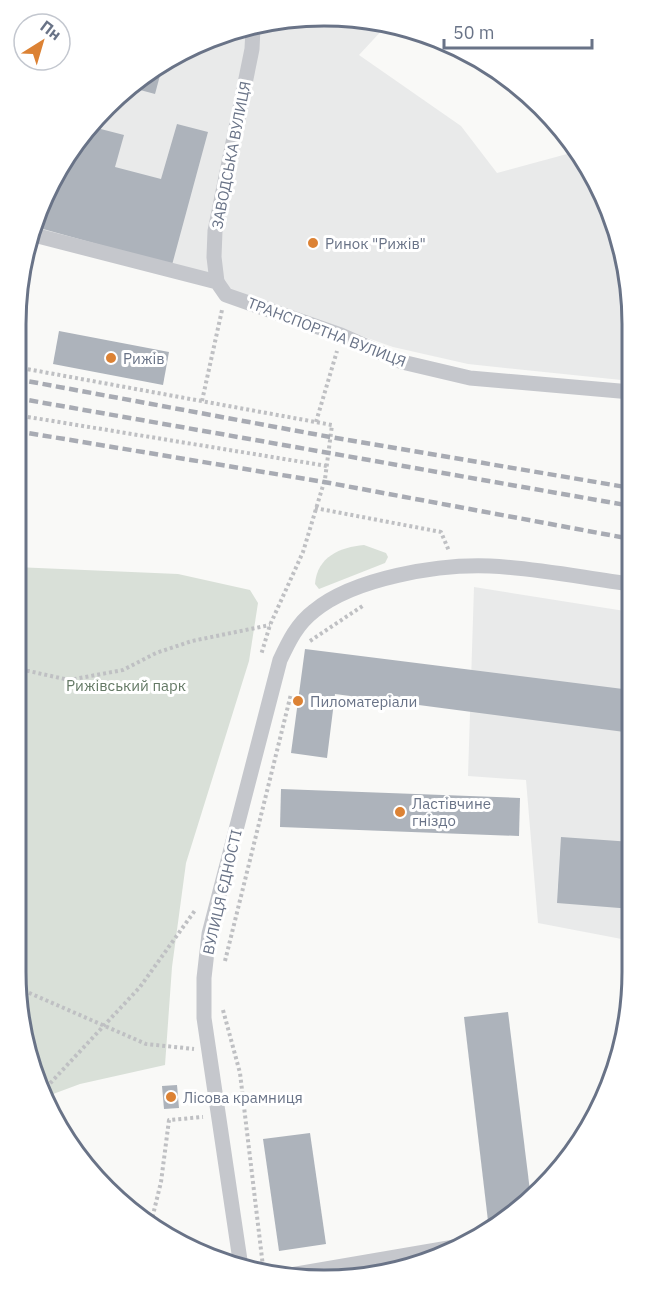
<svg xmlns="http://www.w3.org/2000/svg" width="648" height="1296" viewBox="0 0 648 1296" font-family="'IBM Plex Sans',sans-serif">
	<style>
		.built { fill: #e9eaea }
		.green { fill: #d9e0d8 }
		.building { fill: #adb3bb }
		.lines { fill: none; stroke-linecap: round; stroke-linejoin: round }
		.path { stroke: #bfc0c3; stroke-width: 4; stroke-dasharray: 3 3; stroke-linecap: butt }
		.street { stroke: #c5c7cc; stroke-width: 15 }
		.rail { stroke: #a8abb3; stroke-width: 4.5; stroke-dasharray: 9 4.5; stroke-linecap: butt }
		.poi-dot { fill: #dc8234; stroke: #fff; stroke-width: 2 }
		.labels { text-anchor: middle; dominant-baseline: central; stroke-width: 6; stroke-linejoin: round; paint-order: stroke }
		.street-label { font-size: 15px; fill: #697387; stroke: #fff }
		.poi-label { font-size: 15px; fill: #697387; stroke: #fff; text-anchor: start }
		.park-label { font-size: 15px; fill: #647965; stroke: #fff }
		.rim { fill: none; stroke: #697387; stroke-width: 3 }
	</style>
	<rect width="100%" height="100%" fill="#f9f9f7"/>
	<!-- built -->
	<g class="built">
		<path d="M344,16L385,27L359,55L461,126L497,173L578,151L610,206L630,283L631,381L468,364L393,347L259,300L33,239L47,188L120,92L224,32Z"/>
		<path d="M474,587L631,612L632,941L538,923L526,780L468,776Z"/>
	</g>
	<!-- green -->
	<g class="green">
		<path d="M364,545L386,553L388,557L385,563L319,589L315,584C317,557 340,547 364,545Z"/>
		<path d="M15,567L178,574L250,590L258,603L249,661L186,863L172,967L165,1065L80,1084L45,1097L32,1072L15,972Z"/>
	</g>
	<!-- building -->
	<g class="building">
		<path d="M162,68L155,94L129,87Z"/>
		<path d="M177,124L208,132L172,265L36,227L47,188L74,152L77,153L80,145L93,127L124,135L115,167L161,179Z"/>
		<path d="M59,331L169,352L163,385L53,364Z"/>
		<path d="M305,649L631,690L632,733L335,694L327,758L291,753Z"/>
		<path d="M281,789L520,798L519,836L280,827Z"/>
		<path d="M561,837L632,842V909L557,903Z"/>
		<path d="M508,1012L531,1199L502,1219L488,1221L464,1017Z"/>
		<path d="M177,1085L179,1108L164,1109L162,1086Z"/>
		<path d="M310,1133L326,1244L279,1251L263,1139Z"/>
	</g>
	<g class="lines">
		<!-- path -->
		<g class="path">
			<path d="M16,367L332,425L325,479L303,552L270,625L261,655"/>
			<path d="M202,401L222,310"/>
			<path d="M16,415L327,466"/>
			<path d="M316,422L337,351"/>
			<path d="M315,508L441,532L449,551"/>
			<path d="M310,641L364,605"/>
			<path d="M15,668L69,680L123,670L156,653L192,641L270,625"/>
			<path d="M225,961L291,694"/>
			<path d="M18,988L146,1044L194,1049"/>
			<path d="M223,1010L240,1073L264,1275"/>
			<path d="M42,1092L140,987L196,909"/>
			<path d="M151,1223L161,1182L169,1120L203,1117"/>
		</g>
		<!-- street -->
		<g class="street">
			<path d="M34,235L217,282L226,295L341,335L402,362L470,378L631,392"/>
			<path d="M217,282L214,257L215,231L252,49L253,28"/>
			<path d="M241,1267L204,1018V978L209,934L280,660C289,641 297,624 314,611C354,578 438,564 490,566C537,568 584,578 631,584"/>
			<path d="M285,1276L466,1245"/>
		</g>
		<!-- rail -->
		<g class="rail">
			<path d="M16,379L330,437L631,488"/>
			<path d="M16,398L631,506"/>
			<path d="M16,431L324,482L631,539"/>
		</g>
	</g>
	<!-- markers -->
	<g class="poi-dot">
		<circle cx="313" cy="243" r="6"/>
		<circle cx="111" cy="358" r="6"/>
		<circle cx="298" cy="701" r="6"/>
		<circle cx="400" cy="812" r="6"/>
		<circle cx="171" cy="1097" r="6"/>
	</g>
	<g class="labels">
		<!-- street labels -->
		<g class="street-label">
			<text transform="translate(231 155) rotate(-79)">ЗАВОДСЬКА ВУЛИЦЯ</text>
			<text transform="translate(327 332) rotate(21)">ТРАНСПОРТНА ВУЛИЦЯ</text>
			<text transform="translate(222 892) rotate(-77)">ВУЛИЦЯ ЄДНОСТІ</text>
		</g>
		<!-- poi labels -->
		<g class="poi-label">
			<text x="325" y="243">Ринок "Рижів"</text>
			<text x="123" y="358">Рижів</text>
			<text x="310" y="701">Пиломатеріали</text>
			<text x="412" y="803">Ластівчине<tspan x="412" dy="17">гніздо</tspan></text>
			<text x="183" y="1097">Лісова крамниця</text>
		</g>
		<!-- park labels -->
		<g class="park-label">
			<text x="126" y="685">Рижівський парк</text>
		</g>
	</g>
	<!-- crop -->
	<path d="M0 0H648V1296H0ZM324 26H324A298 298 0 0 1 622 324V972A298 298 0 0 1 324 1270H324A298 298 0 0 1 26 972V324A298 298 0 0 1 324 26Z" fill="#fff" fill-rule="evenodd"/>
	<path class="rim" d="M324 26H324A298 298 0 0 1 622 324V972A298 298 0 0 1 324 1270H324A298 298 0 0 1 26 972V324A298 298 0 0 1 324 26Z"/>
	<!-- north arrow -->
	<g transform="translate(42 42) rotate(37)"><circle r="28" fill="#ffffff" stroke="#c3c7cf" stroke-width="1.5"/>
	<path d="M0-4.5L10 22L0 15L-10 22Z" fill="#dc8234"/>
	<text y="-9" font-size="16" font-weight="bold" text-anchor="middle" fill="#697387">Пн</text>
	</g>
	<!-- scale -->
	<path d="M444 39v9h148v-9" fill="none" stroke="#697387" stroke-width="3"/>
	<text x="453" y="39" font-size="18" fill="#697387" stroke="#ffffff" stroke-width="4.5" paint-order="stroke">50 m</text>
</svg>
